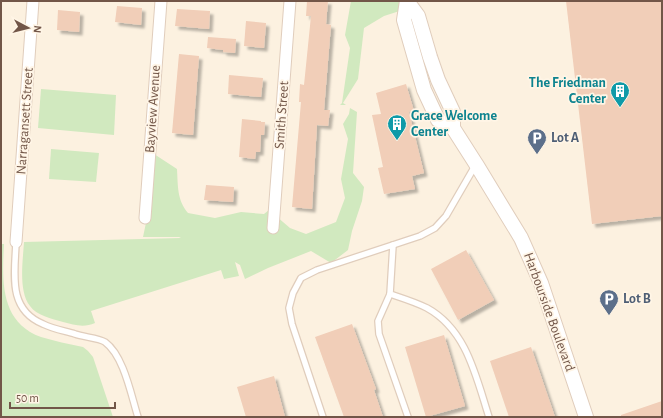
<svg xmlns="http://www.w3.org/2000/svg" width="663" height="418" viewBox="0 0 663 418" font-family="'Alegreya Sans',sans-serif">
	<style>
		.green { fill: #d1e9bf }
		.building { fill: #f1ceb8; filter: url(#shadow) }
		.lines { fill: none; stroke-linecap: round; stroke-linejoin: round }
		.service-casing { stroke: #e0cdbc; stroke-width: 8 }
		.minor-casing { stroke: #e0cdbc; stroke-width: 13 }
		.tertiary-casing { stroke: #e0cdbc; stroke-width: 16 }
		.service { stroke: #fff; stroke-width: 5.5 }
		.minor { stroke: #fff; stroke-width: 11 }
		.tertiary { stroke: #fff; stroke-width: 14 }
		.labels { text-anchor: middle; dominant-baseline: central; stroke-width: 3.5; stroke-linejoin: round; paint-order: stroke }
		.culture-label { font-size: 14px; font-weight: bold; fill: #0d838f; stroke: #fff5e6; text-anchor: end }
		.street-label { font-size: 14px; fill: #725648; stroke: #fff5e6 }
		.service-label { font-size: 14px; font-weight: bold; fill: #4e5e75; stroke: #fff5e6; text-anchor: start }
	</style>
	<defs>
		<filter id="shadow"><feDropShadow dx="3.5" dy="3.5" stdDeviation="1" flood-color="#0004"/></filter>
	</defs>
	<rect width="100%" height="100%" fill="#fcf1e0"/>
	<!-- green -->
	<g class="green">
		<path d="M351,1H408L409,8L384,16L364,28L358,79L343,103L346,105H340L342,103L350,48L345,35Z"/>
		<path d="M41,89L116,95L114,135L38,128Z"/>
		<path d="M350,108L357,112L353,173L364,187L362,201L352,231L348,250L331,263L311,251L268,268L245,279L240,265L235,262L239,276L224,279L221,270L91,311L95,323C84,328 74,325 63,322C52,319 36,315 30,306C18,291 23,260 24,242L181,238L179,237H143L147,218L151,152L177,169C178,186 177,200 188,213L215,218L241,212L264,214L269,210L290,228L306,234L336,222L345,198L341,179L348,139L343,124L349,114Z"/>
		<path d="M51,149L99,153L96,182L49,179Z"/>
		<path d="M1,244H4C2,281 0,322 41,337C54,341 69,344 83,347L88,351L93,357L113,417H1Z"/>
	</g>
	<!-- building -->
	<g class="building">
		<path d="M307,1H328L326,24L331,25L324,110H330L328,126L317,125L312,209L292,207L301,102H299L300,84L304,85L311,16H306Z"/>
		<path d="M566,1H662V216L592,224Z"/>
		<path d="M117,6L142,8L141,25L115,22Z"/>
		<path d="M177,9L210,11L209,29L175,26Z"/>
		<path d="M58,10L80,12L79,32L57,30Z"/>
		<path d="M246,21L266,23L264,48L244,46Z"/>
		<path d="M208,37L236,39L235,53L223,52V50L207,48Z"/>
		<path d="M179,54L199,56L193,135L172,133Z"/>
		<path d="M229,75L263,78L261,97L228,94Z"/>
		<path d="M406,84L414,111L409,112L424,173L412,176L415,189L384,194L378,168L383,167L372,115L381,114L376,93Z"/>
		<path d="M242,119L261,121V122H265L264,135H261L260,152H256L255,159L239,157Z"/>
		<path d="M206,185L234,187L233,202L204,200Z"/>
		<path d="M466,250L494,300L458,320L431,269Z"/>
		<path d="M352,324L376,389L374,390L383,417H344L315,337Z"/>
		<path d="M444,335L465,406L426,417L405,347Z"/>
		<path d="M531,347L555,417H509L490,361Z"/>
		<path d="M274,376L285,417H246L237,387Z"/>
		<path d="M662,401V417H621V415Z"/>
	</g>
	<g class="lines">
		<!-- service casing -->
		<g class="service-casing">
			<g id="service">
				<path d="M16,242C15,273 7,309 43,324C53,329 65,331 75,334C83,337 99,338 105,342C124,356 131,395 138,417"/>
				<path d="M393,245L390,294C402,298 415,302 427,308C467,330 476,377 489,417"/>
				<path d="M390,294L378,321L379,334L408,417"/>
				<path d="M323,417L292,324L289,308L293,293L301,278L317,270L420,236L435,228L446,216L475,166"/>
			</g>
		</g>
		<!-- minor casing -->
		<g class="minor-casing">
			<g id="minor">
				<path d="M145,218L161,1"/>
				<path d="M273,228L290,1"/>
				<path d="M16,242L33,1"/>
			</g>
		</g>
		<!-- tertiary casing -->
		<g class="tertiary-casing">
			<g id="tertiary">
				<path d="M407,1L404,20L424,90L438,120L453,128L476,164L521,238L541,283L586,417"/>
				<path d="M407,1L418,16L430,57L438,80L453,112V128"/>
			</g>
		</g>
		<!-- service -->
		<use href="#service" class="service"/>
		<!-- minor -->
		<use href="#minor" class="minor"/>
		<!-- tertiary -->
		<use href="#tertiary" class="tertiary"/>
	</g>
	<!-- icons -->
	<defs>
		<g id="building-pin" transform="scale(1)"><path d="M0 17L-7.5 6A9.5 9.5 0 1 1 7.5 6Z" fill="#0f9aa8" stroke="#fff5e6"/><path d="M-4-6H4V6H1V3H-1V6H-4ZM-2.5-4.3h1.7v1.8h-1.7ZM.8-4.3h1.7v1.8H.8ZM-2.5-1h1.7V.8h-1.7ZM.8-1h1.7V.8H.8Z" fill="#fff"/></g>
		<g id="parking-pin" transform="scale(1)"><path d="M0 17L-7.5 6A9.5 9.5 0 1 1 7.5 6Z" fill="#5c6f8a" stroke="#fff5e6"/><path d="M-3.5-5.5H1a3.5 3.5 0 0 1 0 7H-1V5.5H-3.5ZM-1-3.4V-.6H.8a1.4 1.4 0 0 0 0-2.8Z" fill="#fff"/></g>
	</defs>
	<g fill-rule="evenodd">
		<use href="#building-pin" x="620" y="91"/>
		<use href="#building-pin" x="397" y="124"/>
		<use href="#parking-pin" x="537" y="138"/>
		<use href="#parking-pin" x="609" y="299"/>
	</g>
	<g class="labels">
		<!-- culture labels -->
		<g class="culture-label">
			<text x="606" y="83">The Friedman<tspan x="606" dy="16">Center</tspan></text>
			<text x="411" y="116" text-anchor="start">Grace Welcome<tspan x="411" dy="16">Center</tspan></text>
		</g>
		<!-- street labels -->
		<g class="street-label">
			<text transform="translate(153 109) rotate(-86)">Bayview Avenue</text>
			<text transform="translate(282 115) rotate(-86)">Smith Street</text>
			<text transform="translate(25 121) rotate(-86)">Narragansett Street</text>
			<text transform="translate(549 312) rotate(70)">Harbourside Boulevard</text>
		</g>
		<!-- service labels -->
		<g class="service-label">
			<text x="551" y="138">Lot A</text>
			<text x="623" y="299">Lot B</text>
		</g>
	</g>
	<!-- border -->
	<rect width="663" height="418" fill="none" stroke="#725648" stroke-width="4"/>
	<!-- north arrow -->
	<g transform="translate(28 28) rotate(97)" stroke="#fff5e6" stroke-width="3" paint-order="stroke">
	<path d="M0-3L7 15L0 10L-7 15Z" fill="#725648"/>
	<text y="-6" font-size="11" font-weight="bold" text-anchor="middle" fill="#725648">N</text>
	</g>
	<!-- scale -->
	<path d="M10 402v6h105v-6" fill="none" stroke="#725648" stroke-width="2"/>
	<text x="16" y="402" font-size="12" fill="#725648" stroke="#fff5e6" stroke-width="3" paint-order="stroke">50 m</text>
</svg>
